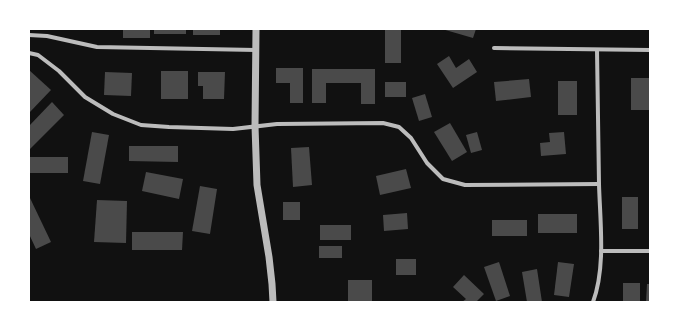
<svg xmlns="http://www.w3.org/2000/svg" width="679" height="331" viewBox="0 0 679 331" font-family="'Roboto Condensed',sans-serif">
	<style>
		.building { fill: #4a4a4a }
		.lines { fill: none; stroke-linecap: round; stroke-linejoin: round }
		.minor { stroke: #bcbcbc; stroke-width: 4 }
		.tertiary { stroke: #bcbcbc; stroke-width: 7 }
	</style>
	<rect width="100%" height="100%" fill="#111"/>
	<!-- building -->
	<g class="building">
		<rect x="123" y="29" width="27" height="9"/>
		<rect x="154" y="29" width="32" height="5"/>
		<rect x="193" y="29" width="27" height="6"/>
		<rect x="385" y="29" width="16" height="34"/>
		<path d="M442,29H476L473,38Z"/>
		<path d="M449,56L456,68L469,59L477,72L453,88L437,64Z"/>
		<path d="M276,68H303V103H290V83H276Z"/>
		<path d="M312,69H375V104H361V83H326V103H312Z"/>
		<path d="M29,70L51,90L29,113Z"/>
		<rect x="161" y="71" width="27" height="28"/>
		<path d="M105,72L132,73L131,96L104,95Z"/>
		<path d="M198,72H225L224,99H203V86H198Z"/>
		<rect x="631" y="78" width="18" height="32"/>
		<path d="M529,79L531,97L496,101L494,82Z"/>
		<rect x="558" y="81" width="19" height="34"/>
		<rect x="385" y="82" width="21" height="15"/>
		<path d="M425,94L432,117L419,121L412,98Z"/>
		<path d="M52,102L64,115L29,150V126Z"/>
		<path d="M450,123L467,152L452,161L434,132Z"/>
		<path d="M92,132L109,135L100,184L83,181Z"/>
		<path d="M477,132L482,150L471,153L466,135Z"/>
		<path d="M564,132L566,154L541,156L540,143L550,142L549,133Z"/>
		<path d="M129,146H178V162L129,161Z"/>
		<path d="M309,147L312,185L293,187L291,148Z"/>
		<rect x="29" y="157" width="39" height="16"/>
		<path d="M406,169L411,188L380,195L376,176Z"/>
		<path d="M146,172L183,179L179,199L142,191Z"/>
		<path d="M200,186L217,189L210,234L192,231Z"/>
		<rect x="622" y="197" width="16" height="32"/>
		<path d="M29,198H30L51,242L36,249L29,234Z"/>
		<path d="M97,200L127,201L126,243L94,242Z"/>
		<rect x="283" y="202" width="17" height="18"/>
		<path d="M407,213L408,229L384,231L383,215Z"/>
		<rect x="538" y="214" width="39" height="19"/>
		<rect x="492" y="220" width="35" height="16"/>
		<rect x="320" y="225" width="31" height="15"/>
		<path d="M132,232H183L182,250H132Z"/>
		<rect x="319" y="246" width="23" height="12"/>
		<rect x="396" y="259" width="20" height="16"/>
		<path d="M499,262L510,296L496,301L484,267Z"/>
		<path d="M558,262L574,264L569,297L554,295Z"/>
		<path d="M537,269L542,302H527L522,272Z"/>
		<path d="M464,275L484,294L476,302H462L466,299L453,287Z"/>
		<rect x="348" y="280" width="24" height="21"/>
		<rect x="623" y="283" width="17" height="19"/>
		<path d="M647,284H650V302H646Z"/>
	</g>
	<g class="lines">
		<!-- minor -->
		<g class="minor">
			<path d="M29,35L47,36L97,47L256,50"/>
			<path d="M494,48L650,50"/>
			<path d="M29,53L38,55L59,71L85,97L113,114L141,125L169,127L233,129L277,124L383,123L399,127L411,138L427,163L443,179L465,185L599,184"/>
			<path d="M601,251H650"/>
			<path d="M593,302C606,267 600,221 599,184C598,139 598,95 597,50"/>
		</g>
		<!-- tertiary -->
		<path class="tertiary" d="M256,29L255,126L257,185L269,257L272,284L273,302"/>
	</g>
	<!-- border -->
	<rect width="679" height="331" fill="none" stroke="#ffffff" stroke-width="60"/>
</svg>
